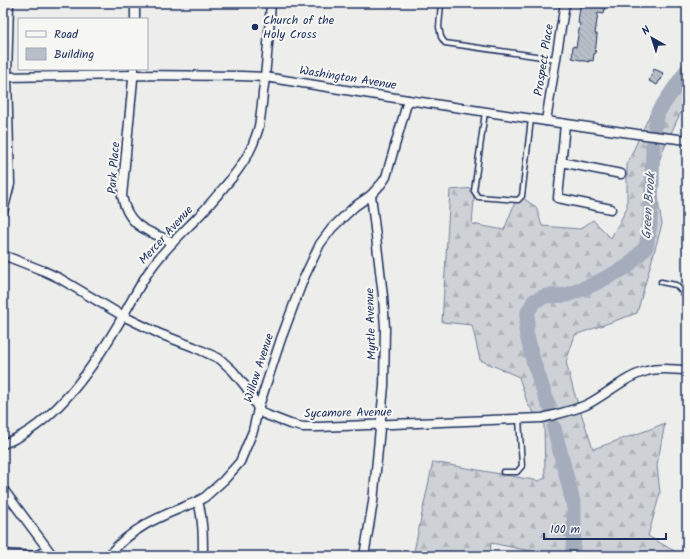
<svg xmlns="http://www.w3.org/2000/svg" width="690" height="559" viewBox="0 0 690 559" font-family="Kalam,sans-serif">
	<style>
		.forest { fill: url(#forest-firs); stroke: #74809a }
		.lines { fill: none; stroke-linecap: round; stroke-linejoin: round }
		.river { stroke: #a5acbc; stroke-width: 15 }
		.building { fill: url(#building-back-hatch); stroke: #1b2f5e }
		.lane-casing { stroke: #1b2f5e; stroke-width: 7 }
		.street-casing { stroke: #1b2f5e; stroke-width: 11 }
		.lane { stroke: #f6f6f2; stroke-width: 4 }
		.street { stroke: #f6f6f2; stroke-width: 8 }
		.poi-dot { fill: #1b2f5e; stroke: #f6f6f2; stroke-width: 1.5 }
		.labels { text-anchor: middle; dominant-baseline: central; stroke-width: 4; stroke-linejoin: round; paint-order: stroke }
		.poi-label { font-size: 12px; fill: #1b2f5e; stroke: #f6f6f2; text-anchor: start }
		.street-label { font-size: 12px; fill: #1b2f5e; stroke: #f6f6f2 }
		.water-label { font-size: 13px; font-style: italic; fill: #44547a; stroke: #f6f6f2 }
	</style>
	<defs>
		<pattern id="forest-firs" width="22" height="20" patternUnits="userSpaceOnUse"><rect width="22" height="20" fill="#ced2d7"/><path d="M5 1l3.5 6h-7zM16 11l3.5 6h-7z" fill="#b0b5bb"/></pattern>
		<pattern id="building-back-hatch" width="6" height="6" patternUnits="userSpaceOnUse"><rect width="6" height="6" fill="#b9bfc8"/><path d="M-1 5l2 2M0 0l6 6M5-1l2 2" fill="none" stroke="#9ea4ae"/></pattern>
	</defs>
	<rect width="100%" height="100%" fill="#edeeec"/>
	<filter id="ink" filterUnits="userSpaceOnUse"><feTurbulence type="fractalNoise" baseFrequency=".025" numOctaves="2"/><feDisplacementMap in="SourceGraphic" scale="8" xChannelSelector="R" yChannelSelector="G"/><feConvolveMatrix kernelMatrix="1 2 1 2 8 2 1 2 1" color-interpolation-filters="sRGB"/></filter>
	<g filter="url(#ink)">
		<!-- forest -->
		<path class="forest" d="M687,58V105L680,114L662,152L657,169L659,208L662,224L637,313L575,335L566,362L574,392L593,449L648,430L665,423L657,465L660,493L648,536L683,556H540V553L491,543L490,556H413L433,462L539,481L545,478L544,425L528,405L519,377L480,360L472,325L442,322L450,190L475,188L472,224L504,230L518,195L536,207L542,226L580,229L593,220L611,238L627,208V164L652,110Z"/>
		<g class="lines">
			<!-- river -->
			<g class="river">
				<path d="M655,127L658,112L687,70"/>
				<path d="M548,404L533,360L526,331L528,312L534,301L546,296L567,295L594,284L627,267L646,247L650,225L652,184L653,145"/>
				<path d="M554,428L574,506V537L572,556"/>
			</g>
		</g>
		<!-- building -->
		<g class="building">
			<path d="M583,3H597L596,5L605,7L604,14L598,13L595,34H597V36L595,54H594L593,61L589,60V62L572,58L573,46L576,47L580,24L578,23L580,6L582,7Z"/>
			<path d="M654,69L663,73L662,74L663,75L661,80H660L657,85L649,81Z"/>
		</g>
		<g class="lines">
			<!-- lane casing -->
			<g class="lane-casing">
				<g id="lane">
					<path d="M441,3L439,27L441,37L445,43L556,59"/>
					<path d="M617,3L628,5"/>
					<path d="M485,112L474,191L478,197L518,200L522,196L531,119"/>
					<path d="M661,282L676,285L683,293H687"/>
					<path d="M503,472H517L522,466L519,419"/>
					<path d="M3,552L35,554L47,548"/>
				</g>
			</g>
			<!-- street casing -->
			<g class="street-casing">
				<g id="street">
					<path d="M135,19V3"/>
					<path d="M134,69L122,196C128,227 147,231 173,242"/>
					<path d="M3,77L134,75L241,76L265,77L408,100L546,121L637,134L687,140"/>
					<path d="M546,121L565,3"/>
					<path d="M565,124L558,198L611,209"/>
					<path d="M561,162L621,174"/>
					<path d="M3,212L10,184L7,77L9,3"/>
					<path d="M3,255L44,271L59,278L123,316L160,334L194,347L220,359L233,371L246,387L254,400L258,409L264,414L290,424L303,427H319L542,418C557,414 572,411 586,405C606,395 626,376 647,371C660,367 674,370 687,370"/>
					<path d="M3,444C56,425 96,363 123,316C132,300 141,282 152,267C164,250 180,235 195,220C208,207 219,193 231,179C239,169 248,156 253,144C255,138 258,132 259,126C261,116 262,104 263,93C267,63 269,33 271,3"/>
					<path d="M3,489L53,556"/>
					<path d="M198,501C203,519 203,538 203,556"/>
					<path d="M108,556C134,525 162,516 198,501L205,497L224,480L240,462L253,431L258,409L281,339L303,280L320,244L332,228L354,207L371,195"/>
					<path d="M364,556L373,502L384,386L385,328L383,296L371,195L382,183L386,177L408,100"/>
				</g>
			</g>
			<!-- lane -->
			<use href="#lane" class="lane"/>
			<!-- street -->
			<use href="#street" class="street"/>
		</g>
	</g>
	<!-- markers -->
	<circle class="poi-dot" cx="255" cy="27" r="4"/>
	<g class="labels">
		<!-- poi labels -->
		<g class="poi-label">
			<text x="263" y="20">Church of the<tspan x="263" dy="14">Holy Cross</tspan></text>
		</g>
		<!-- street labels -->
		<g class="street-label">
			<text transform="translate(544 60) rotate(-81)">Prospect Place</text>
			<text transform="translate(348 78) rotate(9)">Washington Avenue</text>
			<text transform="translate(114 168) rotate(-86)">Park Place</text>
			<text transform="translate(166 235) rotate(-48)">Mercer Avenue</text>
			<text transform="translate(371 324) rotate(-92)">Myrtle Avenue</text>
			<text transform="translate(259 368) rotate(-72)">Willow Avenue</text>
			<text transform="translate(348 413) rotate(-1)">Sycamore Avenue</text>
		</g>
		<!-- water labels -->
		<g class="water-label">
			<text transform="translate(649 206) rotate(-86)">Green Brook</text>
		</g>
	</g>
	<!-- margin -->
	<rect width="690" height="559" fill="none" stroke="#f6f6f2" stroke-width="16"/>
	<rect x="8" y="8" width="674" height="543" fill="none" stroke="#1b2f5e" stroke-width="1.5" filter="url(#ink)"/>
	<!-- legend -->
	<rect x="18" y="18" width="130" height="52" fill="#f6f6f2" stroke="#9ea6b7"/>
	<rect x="26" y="31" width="20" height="6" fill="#f6f6f2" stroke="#9ea6b7"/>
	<text x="54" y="38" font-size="12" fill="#1b2f5e">Road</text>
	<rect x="26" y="48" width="20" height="12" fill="#b9bfc8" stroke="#9ea6b7"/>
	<text x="54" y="58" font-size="12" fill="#1b2f5e">Building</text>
	<!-- north arrow -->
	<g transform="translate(652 38) rotate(321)" stroke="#f6f6f2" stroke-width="3" paint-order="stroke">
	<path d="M0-3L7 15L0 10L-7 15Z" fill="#1b2f5e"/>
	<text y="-6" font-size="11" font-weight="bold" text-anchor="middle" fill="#1b2f5e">N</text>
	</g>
	<!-- scale -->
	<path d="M544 533v6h122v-6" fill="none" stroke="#1b2f5e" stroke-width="2"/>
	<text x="550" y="533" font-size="12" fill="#1b2f5e" stroke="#f6f6f2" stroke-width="3" paint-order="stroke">100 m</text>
</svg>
